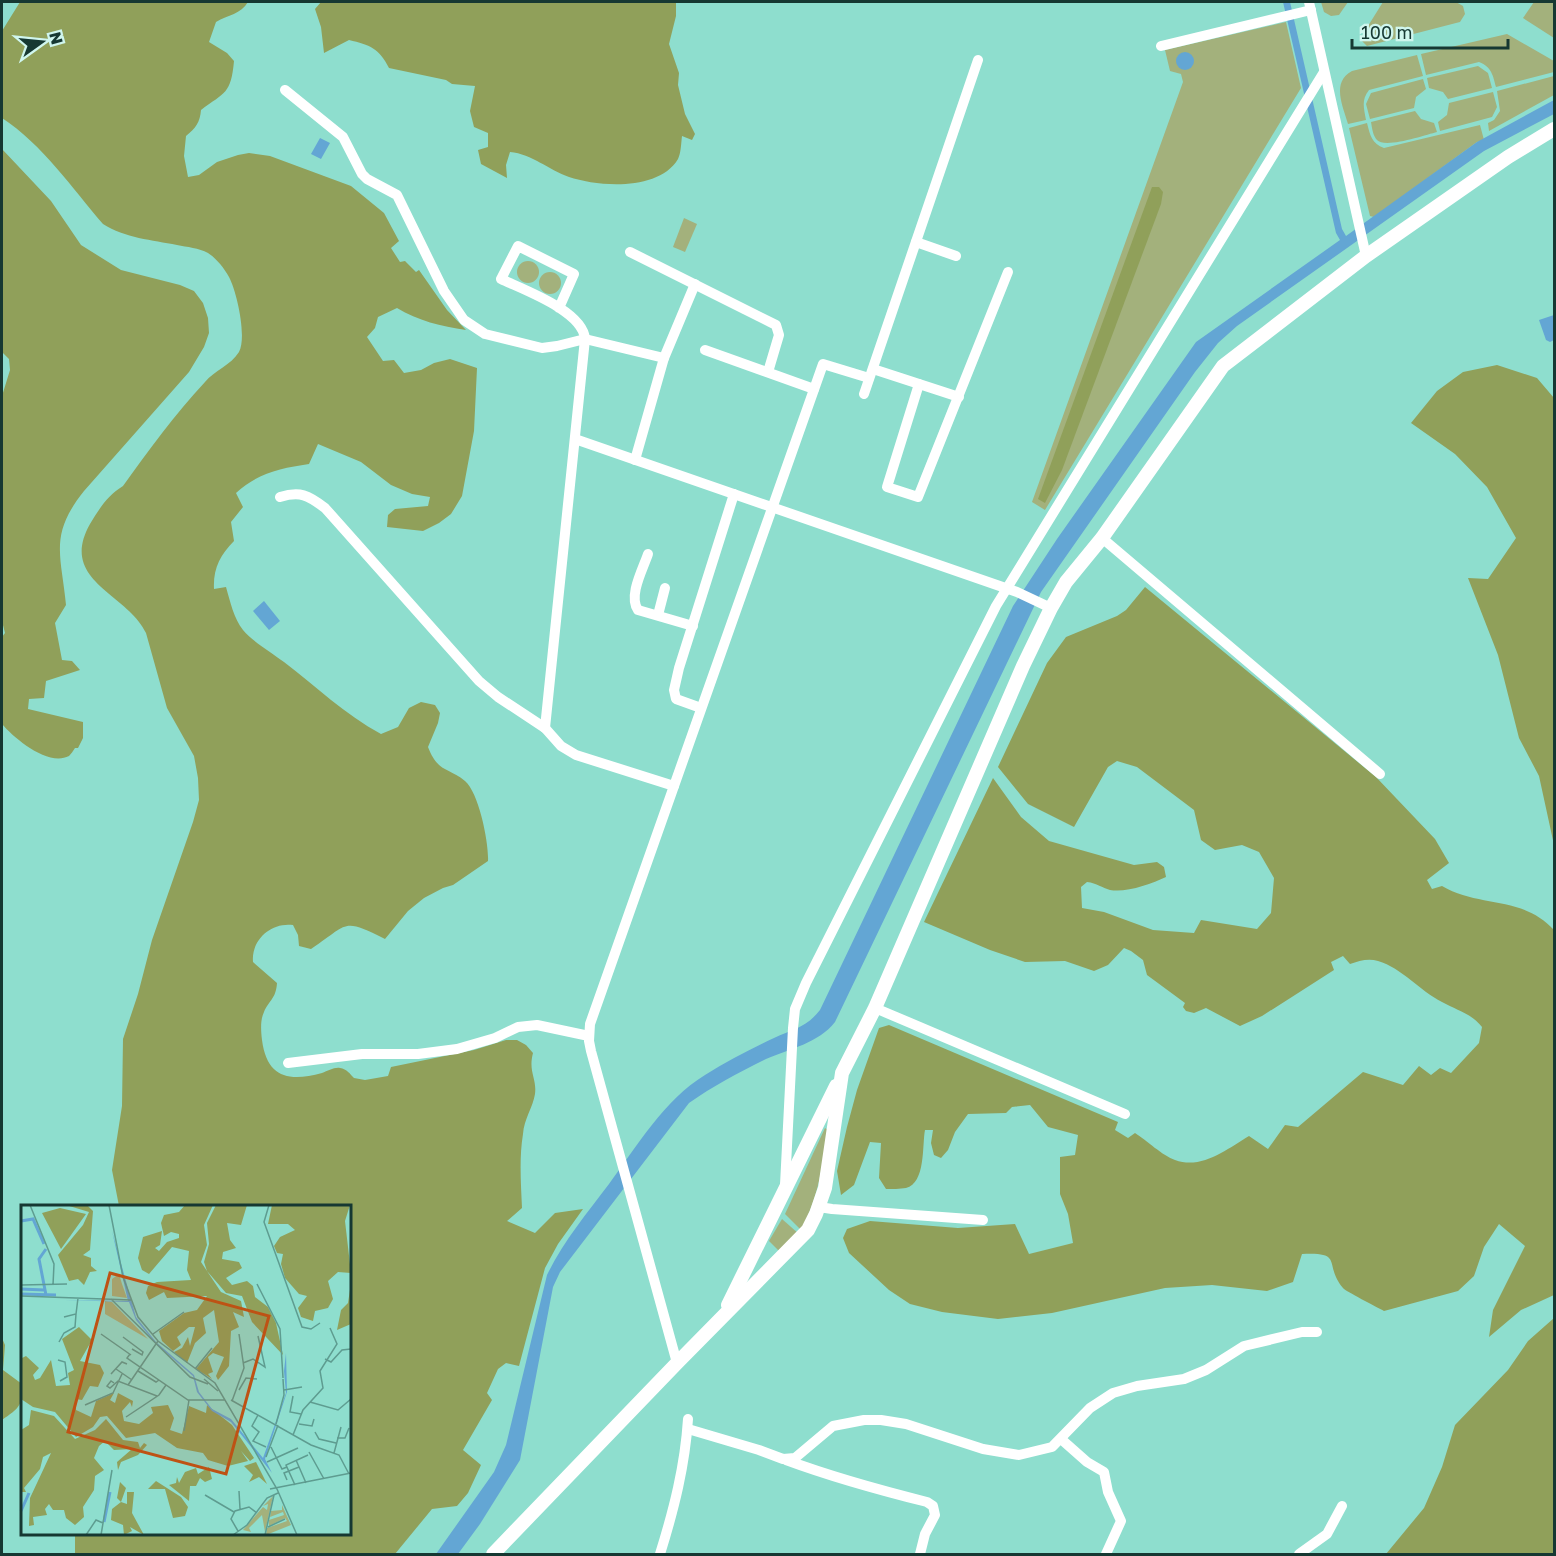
<svg xmlns="http://www.w3.org/2000/svg" width="1556" height="1556" viewBox="0 0 1556 1556" font-family="'Golos Text',sans-serif">
	<style>
		.green { fill: #a3b17c }
		.forest { fill: #90a05a }
		.water { fill: #63a6d4 }
		.lines { fill: none; stroke-linecap: round; stroke-linejoin: round }
		.minor { stroke: #fff; stroke-width: 10 }
		.major { stroke: #fff; stroke-width: 14 }
		.inset-river { fill: none; stroke: #63a6d4; stroke-width: 3 }
		.inset-road { fill: none; stroke: #5e9c90; stroke-width: 1.5 }
		.view { fill: #be5214; fill-opacity: 0.15; stroke: #be5214; stroke-width: 3 }
		.inset-edge { fill: none; stroke: #163832; stroke-width: 3 }
	</style>
	<rect width="100%" height="100%" fill="#8edece"/>
	<!-- green -->
	<g class="green">
		<path d="M1321,2H1348L1339,15L1331,16L1324,12Z"/>
		<path d="M1383,2H1456L1463,6L1465,14L1460,22L1456,23L1367,46L1362,41L1363,34Z"/>
		<path d="M1534,2H1554V38L1523,18Z"/>
		<path d="M1286,22L1301,88L1045,510L1032,502L1183,82L1181,74L1170,71L1165,50Z"/>
		<path d="M1507,34L1554,61V72L1496,87C1493,76 1492,67 1479,62L1426,75L1421,54Z"/>
		<path d="M1417,55L1423,76L1369,90C1361,100 1364,108 1366,120L1348,124C1343,106 1331,82 1352,71Z"/>
		<path d="M1478,66L1488,73L1492,88L1448,99L1443,92L1429,88L1427,78Z"/>
		<path d="M1554,76V95L1489,131L1488,123L1494,120L1500,111L1497,91Z"/>
		<path d="M1423,79L1426,89L1416,97L1414,108L1370,119L1366,104L1371,93Z"/>
		<path d="M1493,92L1497,107L1492,117L1440,131L1438,122L1447,115L1449,103Z"/>
		<path d="M1415,111L1421,119L1434,123L1437,132C1425,135 1385,149 1377,140C1373,136 1372,128 1371,122Z"/>
		<path d="M1367,123C1370,135 1372,144 1384,148L1480,125L1484,140L1477,142L1374,217L1370,216L1349,128Z"/>
		<path d="M684,218L697,224L685,252L673,247Z"/>
		<circle cx="528" cy="272" r="11"/>
		<circle cx="550" cy="283" r="11"/>
		<path d="M825,1128L828,1130C822,1167 819,1196 801,1230L785,1214Z"/>
		<path d="M782,1219L799,1234L779,1251L769,1241Z"/>
	</g>
	<!-- forest -->
	<g class="forest">
		<path d="M20,2H248C241,14 228,15 216,22L209,42L227,53L234,61C231,94 225,92 201,110C200,122 196,128 186,136L184,156L188,177L199,175L217,162L238,155L249,153L270,156L351,186L384,213L399,241L391,248L400,262L405,261L416,272L419,270L447,310L466,330C441,326 418,321 397,308L378,317L375,328L367,337L383,361L394,360L404,373L421,370L434,363L450,359L477,368L474,431L462,496L451,514L439,523L423,531L387,527L388,515L395,509L428,506L430,497L412,494L391,485L361,462L318,444L309,464C281,468 258,473 236,493L243,507L231,522L234,541C220,555 213,569 214,589L226,587C230,601 234,619 243,630C252,641 272,653 284,662C317,687 344,714 381,734L398,727L409,708L421,702L435,705L440,713L438,723L428,747C438,773 448,767 465,781C479,793 489,843 488,861L453,885L443,888L424,898L408,911L385,939C341,917 349,924 311,949L299,946L298,935L293,925C271,922 251,940 253,962L277,983C276,999 269,1000 264,1012C260,1020 261,1031 262,1040C267,1078 289,1082 322,1073C328,1071 334,1067 340,1068C347,1069 350,1074 354,1078L365,1080L388,1076L391,1067L474,1050L506,1040H517L526,1045L533,1053C528,1072 537,1078 535,1094C533,1107 524,1119 523,1134C519,1158 521,1184 522,1208L507,1221L535,1233L555,1213L583,1209L558,1244L545,1268L519,1366L506,1363L498,1369L487,1393L492,1400L463,1450L481,1465L468,1493L457,1506L432,1509L395,1554H75V1534H350V1206H119L112,1170L122,1106L123,1039L138,994L152,940L193,822L199,800L198,778L194,756L167,708L146,633C127,593 58,581 90,524C99,509 108,495 123,486C149,450 175,414 205,382C214,371 231,365 239,352C247,337 237,292 229,277C224,268 217,259 208,253C199,248 187,247 177,245C152,240 125,238 103,224C72,188 43,145 2,118V31Z"/>
		<path d="M321,2H676V16L669,44L679,73L678,85L685,114L695,134L692,140L682,136C681,144 681,153 678,159C659,191 599,187 569,177C549,170 532,154 510,152L506,165L507,178L481,164L478,150L488,147V133L474,127L470,111L475,86L452,84L446,80L389,68C379,48 370,45 349,40L324,53L321,27L315,9Z"/>
		<path d="M2,149L51,201L81,245L121,270L180,285L194,291L203,303L208,318L209,333L204,347L189,372L84,491C49,535 61,554 66,605L55,623L62,660L72,661L80,670L46,681L44,698L29,699L28,709L83,722V738L78,748H75C73,751 71,754 69,756C48,767 14,738 2,724V637L5,633L2,621V396L10,370L9,359L2,352Z"/>
		<path d="M1152,187H1159L1163,192L1161,204L1062,470L1045,503L1038,499Z"/>
		<path d="M1497,365L1537,378L1554,398V845L1539,776L1519,738L1498,655L1468,578L1488,579L1516,538L1487,487L1455,454L1411,423L1437,391L1463,372Z"/>
		<path d="M1145,587L1376,777L1435,839L1449,863L1427,880L1432,889L1442,886C1479,908 1522,895 1554,930V1295L1521,1310L1489,1337L1493,1310L1525,1246L1499,1224L1484,1247L1474,1276L1458,1291L1384,1311C1377,1307 1345,1291 1343,1288C1323,1264 1345,1252 1302,1254L1293,1282L1267,1291L1212,1285L1165,1288L1052,1313L998,1319L942,1312L910,1304L889,1290L849,1253L843,1238L847,1229L870,1221L958,1228L1015,1224L1029,1254L1073,1243L1068,1214L1060,1194V1157L1075,1155L1078,1135L1048,1127L1030,1105L1012,1107L1006,1113L968,1114L955,1132L948,1150L941,1158L934,1155L931,1143L933,1130H925C922,1145 926,1183 906,1188C900,1189 892,1189 886,1189L879,1178L881,1143L870,1142L854,1185L841,1195L837,1171L847,1127L857,1090L879,1028L889,1025L1118,1122L1115,1130L1128,1138L1135,1133C1146,1140 1163,1156 1175,1160C1202,1170 1227,1149 1249,1136L1268,1149L1285,1125L1298,1127L1363,1072L1403,1085L1419,1066L1431,1075L1440,1068L1451,1073L1479,1043L1482,1027C1471,1013 1456,1010 1442,1002C1420,991 1402,968 1378,961C1368,958 1359,961 1350,964L1343,956L1331,962L1334,970L1262,1016L1240,1026L1206,1008L1194,1013L1186,1011L1183,1007L1185,1003L1147,975L1143,960L1131,951L1124,948L1108,965L1094,971L1065,961L1025,962L990,950L924,922L993,778L1021,817L1049,841L1134,865L1157,862L1164,867L1166,877C1151,884 1126,893 1110,890C1102,888 1097,883 1087,882L1081,887L1082,908L1104,912L1153,930L1194,933L1201,920L1257,929L1271,913L1274,878L1259,852L1242,845L1215,850L1201,840L1194,810L1137,767L1117,761L1108,767L1074,827L1028,804L998,767L1047,663L1066,637L1117,616L1126,610Z"/>
		<path d="M1554,1318V1554H1386L1424,1508L1442,1467L1455,1425L1508,1370L1528,1341Z"/>
		<path d="M2,1338L5,1345L3,1370L22,1384C23,1406 19,1408 2,1420Z"/>
	</g>
	<!-- water -->
	<g class="water">
		<path d="M1283,2H1290L1342,229L1346,236L1477,142L1554,100V114L1484,151L1237,326L1218,343L1195,372L1041,592L835,1022C819,1043 789,1049 766,1059C740,1072 713,1086 689,1103L560,1272L553,1287L520,1460L480,1524L458,1554H436L494,1472L506,1445L547,1275C563,1242 587,1213 609,1184C637,1146 664,1100 705,1075C727,1061 751,1049 774,1038C793,1029 806,1028 820,1010L1013,606L1057,539L1196,342L1340,240L1336,233Z"/>
		<circle cx="1185" cy="61" r="9"/>
		<path d="M320,138L330,143L321,159L311,154Z"/>
		<path d="M1554,315V340L1550,342L1546,340L1539,320Z"/>
		<path d="M264,601L280,621L269,630L253,611Z"/>
	</g>
	<g class="lines">
		<!-- minor -->
		<g class="minor">
			<path d="M1309,2L1366,256"/>
			<path d="M1161,46L1311,10"/>
			<path d="M285,90L343,137L362,174L367,179L397,195L444,291L464,320L485,334L542,348L557,346L585,339L664,358"/>
			<path d="M916,242L956,256"/>
			<path d="M630,252L776,325L779,335L768,372"/>
			<path d="M705,350L814,389"/>
			<path d="M873,369L959,397"/>
			<path d="M919,384L887,487L918,497L1008,272"/>
			<path d="M864,394L978,60"/>
			<path d="M575,439L1017,592L1051,608"/>
			<path d="M635,460L664,358L695,284"/>
			<path d="M280,497C300,491 308,495 325,508L479,681L498,697L545,728L561,746L576,755L674,786"/>
			<path d="M1102,538L1380,774"/>
			<path d="M648,554C643,569 628,596 638,610L693,626"/>
			<path d="M658,615L665,588"/>
			<path d="M701,708L676,699L674,690L679,668L734,494"/>
			<path d="M545,728L585,339C583,311 524,290 501,279L518,246L574,274L559,308"/>
			<path d="M875,1008L1125,1114"/>
			<path d="M288,1063L362,1054H418L457,1049L495,1038L518,1027L537,1025L589,1036"/>
			<path d="M785,1185L793,1028L795,1009L806,983L996,606L1324,72"/>
			<path d="M819,1207L832,1209L983,1220"/>
			<path d="M677,1363L591,1051L589,1041L590,1024L823,364L869,378"/>
			<path d="M688,1429L759,1450L783,1459L795,1458L833,1426L864,1420H881L906,1424L983,1449L1019,1455L1052,1447L1090,1408L1113,1393L1137,1386L1184,1379L1206,1370L1244,1346L1302,1332H1317"/>
			<path d="M1061,1439L1087,1462L1104,1472L1108,1492L1121,1521L1106,1554"/>
			<path d="M786,1460C832,1477 879,1490 927,1502L933,1506L935,1515L925,1534L920,1554"/>
			<path d="M660,1554C674,1509 685,1466 688,1419"/>
			<path d="M1299,1554L1327,1534L1342,1506"/>
		</g>
		<!-- major -->
		<g class="major">
			<path d="M728,1305L836,1086"/>
			<path d="M493,1554L677,1363L808,1230L816,1214L825,1188L842,1073L875,1008L1023,666L1051,608L1066,582L1102,538L1223,366L1366,256L1508,157L1554,129"/>
		</g>
	</g>
	<!-- overview -->
	<g transform="translate(21 1205)">
		<rect width="330" height="330" fill="#8edece"/>
		<path d="M98,69L101,79L106,93L91,91V74ZM84,96L91,97L127,134L84,109ZM252,291L244,327L241,310L228,323L230,327L222,325L242,302L246,305L247,299L242,301ZM261,300L270,320L245,330L246,323L266,316L264,313L248,321V315L263,310L262,307L249,312L250,306L261,305Z" fill="#a3b17c"/>
		<path d="M45,0H66L72,6L69,45L62,50L70,53V61L76,66L69,67L63,80L57,74L48,76L37,50L62,20L68,7ZM164,0H192L183,20L186,40L180,57L200,87L220,96L223,112L212,107L218,122L210,126L208,161L197,175L195,171L203,152L192,148L187,152L192,167L187,169L191,174L175,164L198,137L193,105L182,113L185,128L174,138L166,158L153,147L161,143L167,132L169,141L174,122H168L156,132L160,140L152,146L141,136L138,126L163,108L176,105L186,91L146,93L143,87L128,95L125,88L127,81L136,77L170,75L166,65L168,46L151,42L128,69L121,65L117,53L122,32L141,26L139,40L134,43L138,46L146,37L158,33V29L150,27L143,31L140,18L143,10L158,7ZM195,0H226L220,20L206,18L209,35L215,43L202,47L201,54L218,57L221,63L205,73L211,80L226,76L232,81L234,92L247,102L255,118L262,150L231,117L221,91L205,88L186,66L183,57L188,39L186,18ZM251,0H329L324,16L330,68L317,67L307,76L312,94L307,103L294,106L292,116L280,112L277,103L286,91L278,89L264,73L260,59L262,49L256,48L253,41L259,32L274,25L267,19H247ZM39,3L65,9L40,44L21,8ZM330,78V119L316,125L320,105L327,98ZM58,122L71,135L59,156L79,160L83,168L77,182L69,181L61,195L55,194V205L70,212L75,196L93,188L89,195L94,198L97,188L112,196L111,202L109,197L101,206L103,216L118,219L132,208L130,202L147,200L153,213L149,225L161,229L168,201L185,208L186,200L211,220L233,253L229,256L220,246L227,256L207,261L187,255L182,248L156,243L134,228L105,233L86,211L79,212L72,222L55,232L34,207L12,202L0,194V143L1,153L5,151L18,163L12,170L14,175L19,173L30,155L35,181L49,180L47,168L53,165L41,134ZM10,205L33,211L54,234L74,225L85,214L102,235L117,237L119,243L123,238L126,240L117,250L100,257L97,265L96,257L111,244L93,245L84,236L78,241L73,253L83,265L74,271L73,285L62,302L63,312L54,320L45,313L43,305H32L28,299L24,304L26,310L12,312L13,320L8,321L9,293L30,248L22,252L19,264L3,283L5,287H0V225L8,220ZM235,257L246,279L238,272L228,277L232,270L223,261ZM188,262L191,274L184,277L179,273L175,281H169L168,296L148,280L155,278L156,272L158,278L164,267L175,263L177,269ZM135,276L160,292L167,302L164,311L152,313L144,284H127ZM99,277L105,283L100,297L106,299V287H113L111,308L123,330L109,322L111,326L103,330L102,320L90,315L91,304L100,297L96,293Z" fill="#90a05a"/>
		<path d="M91,26L115,112L135,137L173,170L178,187L191,204L210,214L242,253L265,188L263,166L265,148L266,187L244,254L251,268L210,217L191,206L187,201L176,187L172,171L136,140L115,115L108,97L43,95L107,96Z" fill="#63a6d4"/>
		<path class="inset-river" d="M0,16L12,14L23,39M0,84L23,85M0,89L35,90M25,90L18,54L25,44M0,306L8,288M83,317L89,287"/>
		<path class="inset-road" d="M9,0L33,59L32,80M88,0L102,72L117,112L137,136L194,178L256,284L276,330M248,0L243,17L281,122L290,124L299,118M236,79L259,124L262,173M0,80L46,79M0,91L110,95M90,94L169,172L187,179M43,112L55,109L57,93M80,129L110,150M132,129L163,107M102,132L122,147L121,150L111,144M38,137L43,128L54,122L55,109M109,149L106,153L167,195H204M304,154L310,157L321,145L330,144M37,155L44,157L46,172L39,176M222,158L232,154L244,162L237,131M95,164L111,175M174,164L191,143M117,166L135,177L138,175M90,169L101,157L106,159M183,174L197,186M93,178L90,176L86,181L89,183L97,176L136,191M107,180L137,136M218,185L225,173L236,174M263,185L281,182M272,191L269,207L280,209M210,195L290,240L318,250L328,269M211,196L223,163L218,129M289,197L317,205L330,194M64,200L92,188L101,169M237,210L231,221L238,227L232,236L245,242M105,212L138,190L145,180M255,219L263,190L262,174M278,219L291,221L293,214M163,226L168,195M294,227L298,234L315,238M272,230L282,205L302,183L299,166L316,139L309,123M316,233H324L328,223M250,242L261,264L266,262M288,247L303,274M313,248L320,222M245,252L257,220M275,255L285,278M246,257L277,243M266,275L263,268L278,262M274,280L265,260L287,250M249,284L330,268M218,286L219,304M184,290L213,307M247,322L264,314M217,326L210,314L214,306L228,302L236,308M65,330L75,315L82,318M80,330L91,265M212,330L226,320L246,293L257,288M244,330L253,290"/>
		<path class="view" d="M89,68L248,111L205,269L47,227Z"/>
		<rect width="330" height="330" class="inset-edge"/>
	</g>
	<!-- border -->
	<rect width="1556" height="1556" fill="none" stroke="#163832" stroke-width="6"/>
	<!-- north arrow -->
	<g transform="translate(42 42) rotate(75)" stroke="#d0f6ee" stroke-width="4.5" paint-order="stroke">
	<path d="M0-4.5L10 22L0 15L-10 22Z" fill="#163832"/>
	<text y="-9" font-size="16" font-weight="bold" text-anchor="middle" fill="#163832">N</text>
	</g>
	<!-- scale -->
	<path d="M1352 39v9h156v-9" fill="none" stroke="#163832" stroke-width="3"/>
	<text x="1361" y="39" font-size="18" fill="#163832" stroke="#d0f6ee" stroke-width="4.5" paint-order="stroke">100 m</text>
</svg>
